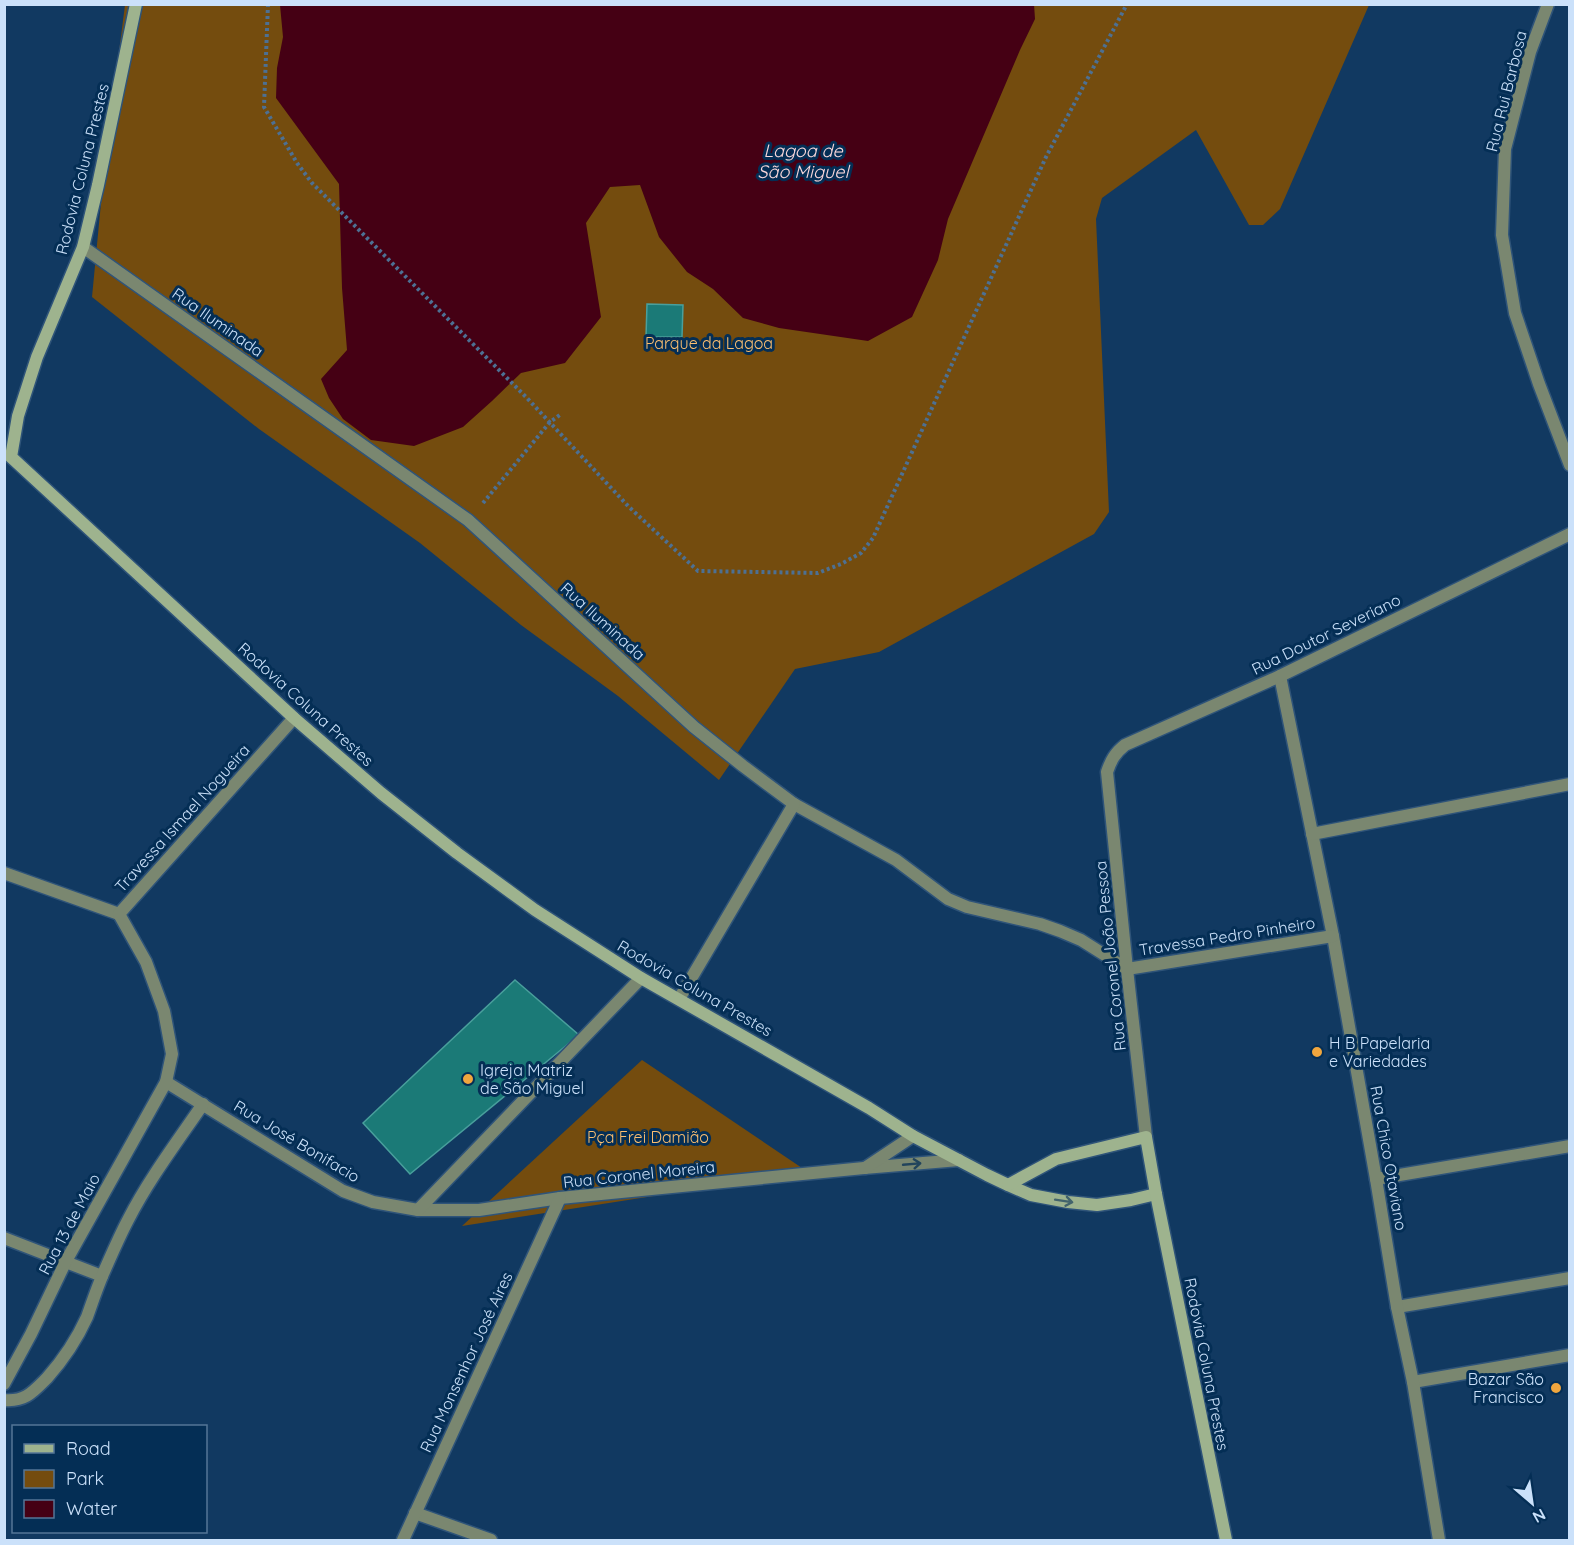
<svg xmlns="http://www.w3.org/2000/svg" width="1574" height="1545" viewBox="0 0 1574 1545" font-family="Quicksand,sans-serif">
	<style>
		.green { fill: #744c0e }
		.water { fill: #450014 }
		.building { fill: #1b7a77; stroke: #499f9c; stroke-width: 1.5 }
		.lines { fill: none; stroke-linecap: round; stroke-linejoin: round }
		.minor-casing { stroke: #2f5479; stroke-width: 15 }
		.tertiary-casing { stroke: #2f5479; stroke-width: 15 }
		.secondary-casing { stroke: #2f5479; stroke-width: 15 }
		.path { stroke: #4d7093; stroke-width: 4; stroke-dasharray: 3 3; stroke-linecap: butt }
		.minor { stroke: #7a8770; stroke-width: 12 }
		.tertiary { stroke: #7a8770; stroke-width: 12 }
		.secondary { stroke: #9eb38e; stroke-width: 12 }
		.oneway { stroke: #22445c }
		.oneway2 { stroke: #42636c }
		.poi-dot { fill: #f0a63e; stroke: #042e55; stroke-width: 2 }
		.labels { text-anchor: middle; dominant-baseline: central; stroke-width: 6; stroke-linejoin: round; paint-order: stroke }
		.street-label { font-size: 16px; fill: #cbe1fa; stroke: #042e55 }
		.park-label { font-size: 16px; fill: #fcbf70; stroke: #042e55 }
		.poi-label { font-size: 16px; fill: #cbe1fa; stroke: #042e55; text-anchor: start }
		.water-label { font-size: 18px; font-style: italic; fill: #fcd9dc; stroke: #042e55 }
	</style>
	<rect width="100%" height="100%" fill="#113961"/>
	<!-- green -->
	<g class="green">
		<path d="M125,5H1369L1280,209L1263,225H1249L1196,130L1102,198L1096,219L1109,512L1094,534L879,652L795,669L719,780L618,696L521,625L420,543L259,429L92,297L105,161Z"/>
		<path d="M642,1060L808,1172L462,1226Z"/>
	</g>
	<!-- water -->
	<path class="water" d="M280,5L1034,4L1035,19L1020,50L948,219L938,260L912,317L868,341L779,328L743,318L713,289L687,272L659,237L640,185L610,187L586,223L601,317L565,363L521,373L492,401L463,427L414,446L371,440L343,419L329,398L321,379L347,350L342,288L339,184L276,98L277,68L283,37Z"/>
	<!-- building -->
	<g class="building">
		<path d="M647,304L683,305L682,337H646Z"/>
		<path d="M515,980L579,1035L410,1174L363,1123Z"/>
	</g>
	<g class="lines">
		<!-- minor casing -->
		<g class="minor-casing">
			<g id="minor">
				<path d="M83,247L468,520L694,727L743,766L794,804L896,860L948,899L967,907L1040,924L1060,931L1081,940L1127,969"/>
				<path d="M4,873L119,914"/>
				<path d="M679,999L794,804"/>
				<path d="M166,1082L343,1191L373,1202L418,1210H479L560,1198L864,1168L959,1160"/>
				<path d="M865,1168L913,1136"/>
				<path d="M1376,1179L1570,1146"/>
				<path d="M418,1210L641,978"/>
				<path d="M4,1238L102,1276"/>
				<path d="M1397,1307L1570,1278"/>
				<path d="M1413,1382L1570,1355"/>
				<path d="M4,1384L31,1334L66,1261L166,1082L172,1054L164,1011L146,962L119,914L294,718"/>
				<path d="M4,1400C25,1402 33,1392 47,1378C63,1360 77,1339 87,1317C92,1303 97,1288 103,1274C111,1256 119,1237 128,1220C149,1179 177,1142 203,1104"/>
				<path d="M415,1513L491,1540"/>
				<path d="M403,1540L560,1198"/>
			</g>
		</g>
		<!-- tertiary casing -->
		<g class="tertiary-casing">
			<g id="tertiary">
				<path d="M1548,4L1530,52L1505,149L1502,235L1515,313L1539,384L1570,465"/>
				<path d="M1280,676L1333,936L1376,1179L1397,1307L1413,1382L1439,1540"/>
				<path d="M1312,834L1570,784"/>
				<path d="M1127,969L1333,936"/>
				<path d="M1146,1137L1127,969L1107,772C1111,760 1115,753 1125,745L1280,676L1570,534"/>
			</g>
		</g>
		<!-- secondary casing -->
		<g class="secondary-casing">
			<g id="secondary">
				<path d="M136,4L98,185L83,247L37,357L18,416L11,457L294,718L381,793L457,853L535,910L641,978L869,1108L913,1136L987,1175L1008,1185L1031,1195L1068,1202L1097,1205L1131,1200L1156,1194"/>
				<path d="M1008,1185L1056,1159L1146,1137L1156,1194L1226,1540"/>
			</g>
		</g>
		<!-- path -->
		<g class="path">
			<path d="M268,4L264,107L297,163L312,183L526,397L629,507L698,571L818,573L841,564L861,553L873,538L1046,157L1127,4"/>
			<path d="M483,503L550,422L561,414"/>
		</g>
		<!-- minor -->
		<use href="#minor" class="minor"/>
		<!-- tertiary -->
		<use href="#tertiary" class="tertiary"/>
		<!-- secondary -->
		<use href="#secondary" class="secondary"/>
	</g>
	<!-- one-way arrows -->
	<defs><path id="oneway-shaft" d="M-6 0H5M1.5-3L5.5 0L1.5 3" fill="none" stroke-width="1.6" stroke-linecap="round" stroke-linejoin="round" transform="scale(1.5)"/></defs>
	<use class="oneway" href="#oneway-shaft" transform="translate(912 1164) rotate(-5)"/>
	<use class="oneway2" href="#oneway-shaft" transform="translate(1064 1201) rotate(9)"/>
	<!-- markers -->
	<g class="poi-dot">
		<circle cx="1317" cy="1052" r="6"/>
		<circle cx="468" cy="1079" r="6"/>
		<circle cx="1556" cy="1388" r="6"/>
	</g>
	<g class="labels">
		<!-- street labels -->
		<g class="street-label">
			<text transform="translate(1506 91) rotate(-76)">Rua Rui Barbosa</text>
			<text transform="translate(82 169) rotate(-76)">Rodovia Coluna Prestes</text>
			<text transform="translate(218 322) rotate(35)">Rua Iluminada</text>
			<text transform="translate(603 621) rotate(42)">Rua Iluminada</text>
			<text transform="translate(1326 634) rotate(-26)">Rua Doutor Severiano</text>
			<text transform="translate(306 704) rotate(42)">Rodovia Coluna Prestes</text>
			<text transform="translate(182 818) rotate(-48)">Travessa Ismael Nogueira</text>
			<text transform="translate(1227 936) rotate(-9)">Travessa Pedro Pinheiro</text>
			<text transform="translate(1110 956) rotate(-96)">Rua Coronel João Pessoa</text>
			<text transform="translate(695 988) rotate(30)">Rodovia Coluna Prestes</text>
			<text transform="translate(297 1141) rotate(31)">Rua José Bonifacio</text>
			<text transform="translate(1389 1158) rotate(80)">Rua Chico Otaviano</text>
			<text transform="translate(639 1174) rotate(-6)">Rua Coronel Moreira</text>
			<text transform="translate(69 1224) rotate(-62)">Rua 13 de Maio</text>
			<text transform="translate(466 1362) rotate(-65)">Rua Monsenhor José Aires</text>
			<text transform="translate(1207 1364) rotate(79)">Rodovia Coluna Prestes</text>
		</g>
		<!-- park labels -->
		<g class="park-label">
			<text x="709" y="343">Parque da Lagoa</text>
			<text x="648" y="1137">Pça Frei Damião</text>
		</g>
		<!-- poi labels -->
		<g class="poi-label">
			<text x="1329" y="1043">H B Papelaria<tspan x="1329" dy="18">e Variedades</tspan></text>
			<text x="480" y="1070">Igreja Matriz<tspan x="480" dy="18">de São Miguel</tspan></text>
			<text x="1544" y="1379" text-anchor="end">Bazar São<tspan x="1544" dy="18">Francisco</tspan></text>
		</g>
		<!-- water labels -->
		<g class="water-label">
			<text x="803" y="150">Lagoa de<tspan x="803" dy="21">São Miguel</tspan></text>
		</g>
	</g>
	<!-- border -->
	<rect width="1574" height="1545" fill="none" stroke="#cbe1fa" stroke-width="12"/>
	<!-- legend -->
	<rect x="12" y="1425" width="195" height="108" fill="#042e55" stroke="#547697" stroke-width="1.5"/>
	<rect x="24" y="1444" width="30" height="9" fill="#9eb38e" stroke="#547697" stroke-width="1.5"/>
	<text x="66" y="1455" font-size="18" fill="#cbe1fa">Road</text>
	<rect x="24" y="1470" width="30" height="18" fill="#744c0e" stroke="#547697" stroke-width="1.5"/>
	<text x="66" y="1485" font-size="18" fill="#cbe1fa">Park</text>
	<rect x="24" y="1500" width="30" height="18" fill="#450014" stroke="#547697" stroke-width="1.5"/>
	<text x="66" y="1515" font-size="18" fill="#cbe1fa">Water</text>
	<!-- north arrow -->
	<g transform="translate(1532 1503) rotate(151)" stroke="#042e55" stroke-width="4.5" paint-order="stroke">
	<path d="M0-4.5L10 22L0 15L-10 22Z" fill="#cbe1fa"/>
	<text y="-9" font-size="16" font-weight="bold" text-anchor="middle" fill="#cbe1fa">N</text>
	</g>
</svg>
